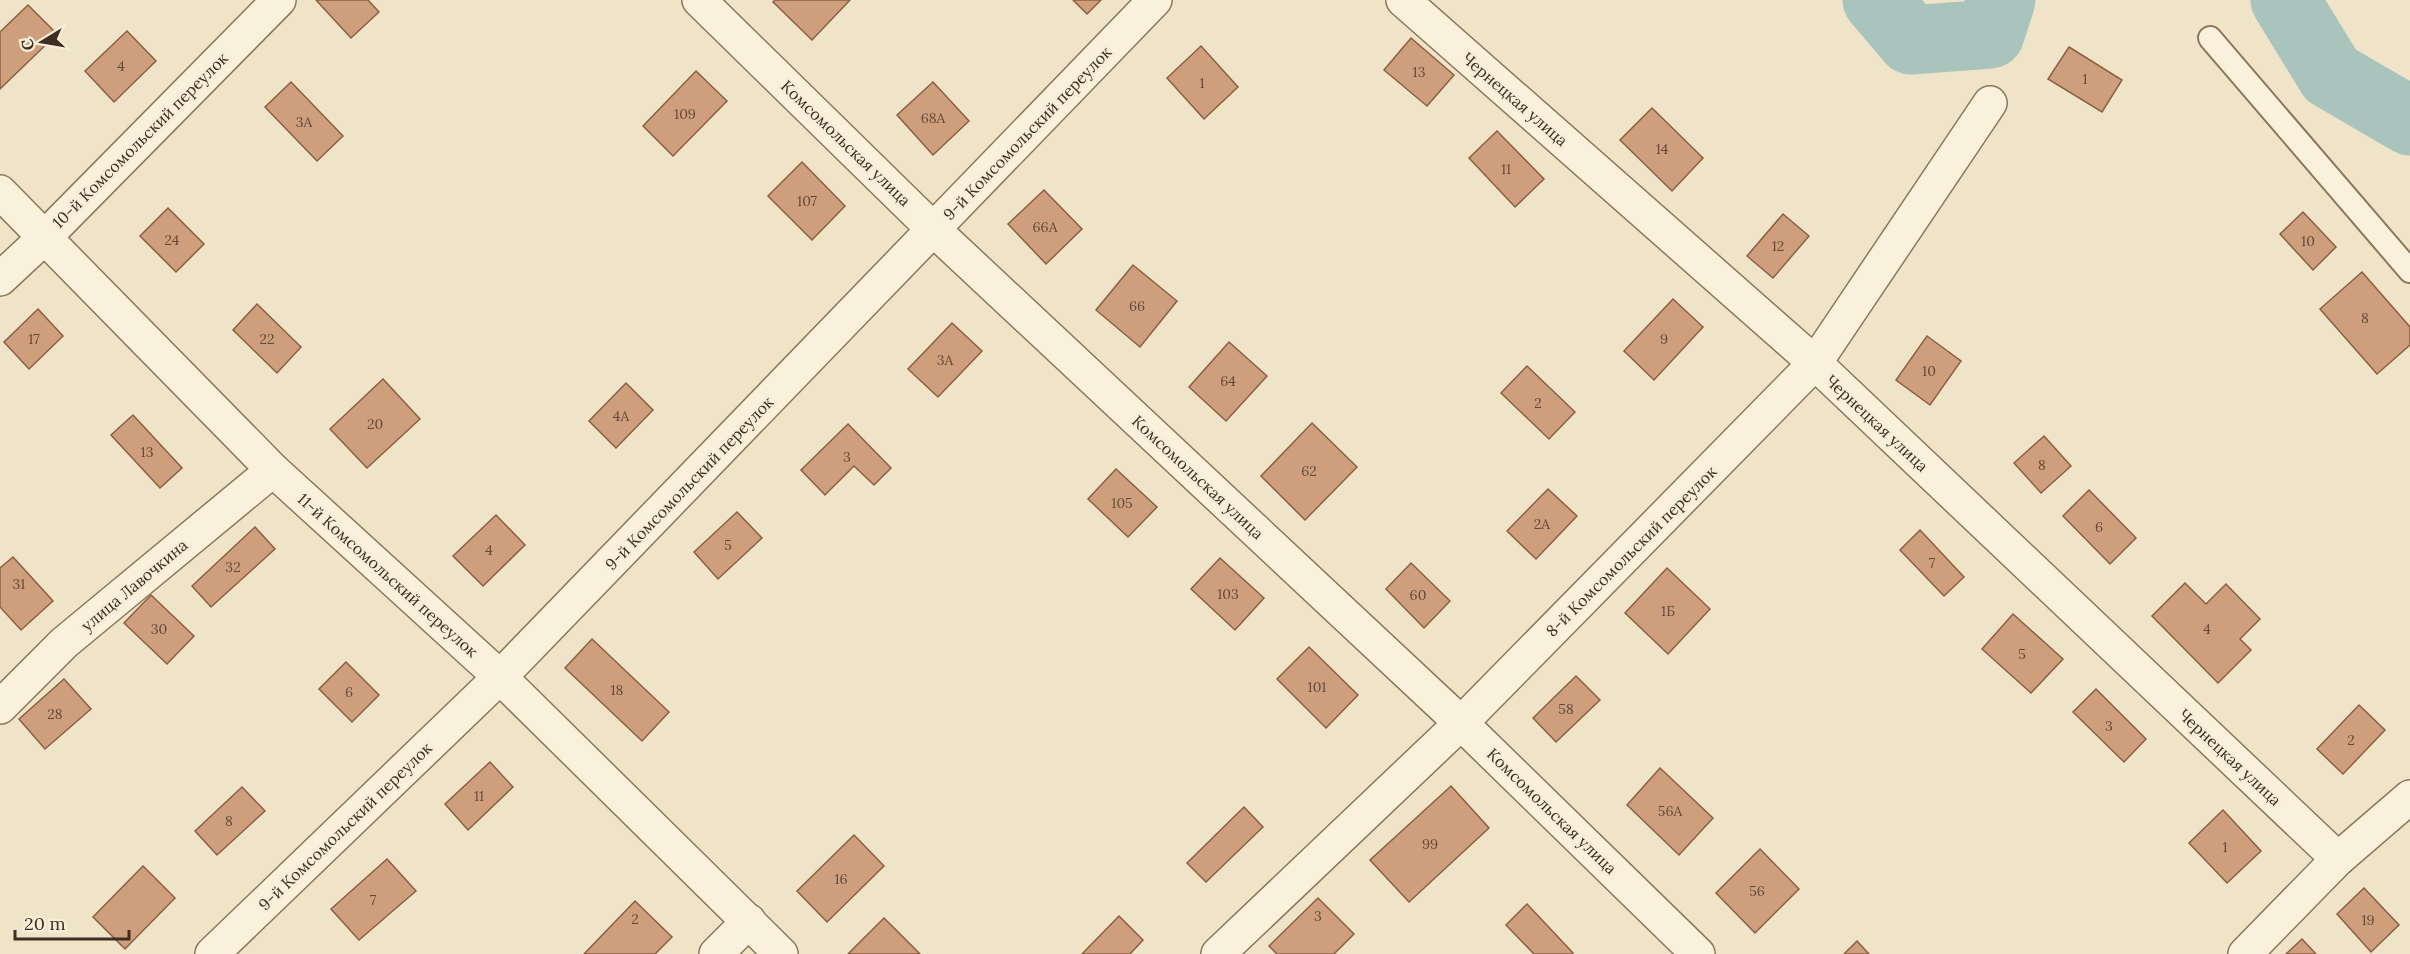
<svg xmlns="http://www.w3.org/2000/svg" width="2410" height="954" viewBox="0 0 2410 954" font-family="Lora,serif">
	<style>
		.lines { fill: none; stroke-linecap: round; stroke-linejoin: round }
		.river { stroke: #a9c4bc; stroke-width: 69 }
		.building { fill: #cf9f7d; stroke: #8d5f41; stroke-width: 1.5 }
		.lane-casing { stroke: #8d765c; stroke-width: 26 }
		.street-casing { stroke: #8d765c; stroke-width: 36 }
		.lane { stroke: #faf1dc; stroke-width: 22 }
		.street { stroke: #faf1dc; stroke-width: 33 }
		.labels { text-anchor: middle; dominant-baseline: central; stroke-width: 6; stroke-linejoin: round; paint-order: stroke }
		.number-label { font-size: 14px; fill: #624a37 }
		.street-label { font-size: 16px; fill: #3d2e20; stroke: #f7eed8 }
	</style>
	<rect width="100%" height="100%" fill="#f0e4c8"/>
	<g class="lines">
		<!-- river -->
		<g class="river">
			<path d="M1877,0L1911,40L1990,34L2001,0"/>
			<path d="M2285,0L2331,75L2410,121"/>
		</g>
	</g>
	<!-- building -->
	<g class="building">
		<path d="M316,0H368L379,12L351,38Z"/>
		<path d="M775,0H850L812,40L773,2Z"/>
		<path d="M1073,0H1101L1087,14Z"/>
		<path d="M28,5L57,34L0,89V32Z"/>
		<path d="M127,31L156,61L114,102L85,71Z"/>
		<path d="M1411,38L1454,75L1427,106L1384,70Z"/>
		<path d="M1201,46L1238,87L1204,119L1167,78Z"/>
		<path d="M2069,47L2122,80L2102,112L2048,79Z"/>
		<path d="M696,71L727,101L673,156L643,126Z"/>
		<path d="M291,82L343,136L317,161L265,107Z"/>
		<path d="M933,82L969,121L933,155L897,115Z"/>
		<path d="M1652,108L1703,158L1672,191L1620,140Z"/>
		<path d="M1497,131L1544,179L1515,207L1469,158Z"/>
		<path d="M802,162L845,206L812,240L768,196Z"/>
		<path d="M1044,190L1082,229L1046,264L1008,224Z"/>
		<path d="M168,208L204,244L176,272L140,236Z"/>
		<path d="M2303,212L2336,247L2313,270L2280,234Z"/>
		<path d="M1783,214L1809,236L1773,278L1747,256Z"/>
		<path d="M1133,265L1177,301L1140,347L1096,310Z"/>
		<path d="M2362,272L2410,327V345L2377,374L2320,309Z"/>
		<path d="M1673,299L1703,327L1654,380L1624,351Z"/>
		<path d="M257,304L301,347L277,373L233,330Z"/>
		<path d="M38,309L63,336L29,369L4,342Z"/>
		<path d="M952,323L982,351L938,397L908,369Z"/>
		<path d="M1927,336L1961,361L1930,405L1896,380Z"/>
		<path d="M1229,342L1267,376L1226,421L1189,387Z"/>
		<path d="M1527,366L1575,412L1549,439L1501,393Z"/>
		<path d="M383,379L420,419L367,468L330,429Z"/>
		<path d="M626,383L653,410L616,448L589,421Z"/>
		<path d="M133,415L182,468L160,488L111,435Z"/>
		<path d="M1312,423L1357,467L1305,520L1261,476Z"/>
		<path d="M848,424L891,468L874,485L854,466L825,495L801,470Z"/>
		<path d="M2044,436L2071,466L2041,493L2014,463Z"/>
		<path d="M1116,469L1157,507L1128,537L1088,499Z"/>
		<path d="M1548,489L1577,516L1536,559L1507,531Z"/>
		<path d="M2089,490L2136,538L2110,564L2063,516Z"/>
		<path d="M737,512L762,538L718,579L694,552Z"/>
		<path d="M496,515L525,545L483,586L453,556Z"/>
		<path d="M255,527L275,549L211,607L192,586Z"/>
		<path d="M1920,530L1964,577L1944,596L1900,550Z"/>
		<path d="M13,557L53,601L21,630L0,607V568Z"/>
		<path d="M1220,558L1264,598L1235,630L1191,589Z"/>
		<path d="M1411,563L1450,601L1424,628L1386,589Z"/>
		<path d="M1667,568L1710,609L1668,654L1625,613Z"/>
		<path d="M2185,583L2206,604L2226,584L2260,619L2240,639L2251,650L2218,683L2152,616Z"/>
		<path d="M151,595L194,636L167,664L124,623Z"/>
		<path d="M2013,614L2063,659L2031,693L1982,649Z"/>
		<path d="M592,639L669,712L642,741L565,668Z"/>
		<path d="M1309,647L1358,695L1326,728L1277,679Z"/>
		<path d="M346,662L379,695L352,722L319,689Z"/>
		<path d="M1576,676L1600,700L1556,742L1533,718Z"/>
		<path d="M64,679L91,709L45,749L19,719Z"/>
		<path d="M2096,689L2146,739L2124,762L2073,712Z"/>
		<path d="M2359,705L2385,730L2343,774L2317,749Z"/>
		<path d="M490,762L513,787L468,830L445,804Z"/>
		<path d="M1660,768L1713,818L1679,855L1627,805Z"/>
		<path d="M1451,786L1489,828L1409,902L1370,860Z"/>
		<path d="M242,787L265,811L217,855L195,831Z"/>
		<path d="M1244,807L1263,827L1206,882L1187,863Z"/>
		<path d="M2223,810L2261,851L2227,883L2189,843Z"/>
		<path d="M854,835L884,866L827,922L797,891Z"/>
		<path d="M1760,849L1799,889L1755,933L1716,893Z"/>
		<path d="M387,859L416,891L359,940L331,909Z"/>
		<path d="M143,866L175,898L125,949L93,917Z"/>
		<path d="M2364,888L2399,925L2371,952L2337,914Z"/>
		<path d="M1318,898L1354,934L1334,954H1277L1269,946Z"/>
		<path d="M635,901L672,937L655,954H584Z"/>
		<path d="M1527,904L1573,953L1572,954H1534L1506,925Z"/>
		<path d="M1119,916L1143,940L1130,954H1082Z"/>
		<path d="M884,918L920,954H848Z"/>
		<path d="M2302,939L2316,954H2286Z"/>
		<path d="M1857,941L1869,954H1844Z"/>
	</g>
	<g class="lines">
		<!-- lane casing -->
		<g class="lane-casing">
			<path id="lane" d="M2210,38L2410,271"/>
		</g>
		<!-- street casing -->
		<g class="street-casing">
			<g id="street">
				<path d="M699,0L934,230L1461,723L1698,954"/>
				<path d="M1403,0L1815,363L2338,859"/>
				<path d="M0,192L273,470L500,677L781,954"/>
				<path d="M0,279L44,238L279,0"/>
				<path d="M0,707L64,643L273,470"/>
				<path d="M212,954L500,677L1155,0"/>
				<path d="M716,954L749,921"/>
				<path d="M1218,954L1461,723L1815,363L1990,103"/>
				<path d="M2245,954L2338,859L2410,797"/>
			</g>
		</g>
		<!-- lane -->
		<use href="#lane" class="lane"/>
		<!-- street -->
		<use href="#street" class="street"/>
	</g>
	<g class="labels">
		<!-- number labels -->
		<g class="number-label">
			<text x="121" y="66">4</text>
			<text x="1419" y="72">13</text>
			<text x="2085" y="79">1</text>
			<text x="1202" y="83">1</text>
			<text x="685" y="114">109</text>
			<text x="933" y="118">68А</text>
			<text x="304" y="122">3А</text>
			<text x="1662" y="149">14</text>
			<text x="1506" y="169">11</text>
			<text x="807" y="201">107</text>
			<text x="1045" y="227">66А</text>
			<text x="172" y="240">24</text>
			<text x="2308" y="241">10</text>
			<text x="1778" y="246">12</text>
			<text x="1137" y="306">66</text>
			<text x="2365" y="318">8</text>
			<text x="34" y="339">17</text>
			<text x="267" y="339">22</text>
			<text x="1664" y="339">9</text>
			<text x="945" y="360">3А</text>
			<text x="1929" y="371">10</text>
			<text x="1228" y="381">64</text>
			<text x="1538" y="403">2</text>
			<text x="621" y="416">4А</text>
			<text x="375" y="424">20</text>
			<text x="147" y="452">13</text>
			<text x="847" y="457">3</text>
			<text x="2042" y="465">8</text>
			<text x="1309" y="471">62</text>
			<text x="1122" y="503">105</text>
			<text x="1542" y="524">2А</text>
			<text x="2099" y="527">6</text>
			<text x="728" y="545">5</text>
			<text x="489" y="550">4</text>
			<text x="1932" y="563">7</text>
			<text x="233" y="567">32</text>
			<text x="19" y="584">31</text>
			<text x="1228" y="594">103</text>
			<text x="1418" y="595">60</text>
			<text x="1668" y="611">1Б</text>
			<text x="159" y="629">30</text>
			<text x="2207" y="629">4</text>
			<text x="2022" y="654">5</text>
			<text x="1317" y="687">101</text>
			<text x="617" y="690">18</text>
			<text x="349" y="692">6</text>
			<text x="1566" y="709">58</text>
			<text x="55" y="714">28</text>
			<text x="2109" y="726">3</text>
			<text x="2351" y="740">2</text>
			<text x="479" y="796">11</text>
			<text x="1670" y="811">56А</text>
			<text x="229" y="821">8</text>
			<text x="1430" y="844">99</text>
			<text x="2225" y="847">1</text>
			<text x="841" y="879">16</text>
			<text x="1757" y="891">56</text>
			<text x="373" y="900">7</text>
			<text x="1318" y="916">3</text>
			<text x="635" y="919">2</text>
			<text x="2368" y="920">19</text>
		</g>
		<!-- street labels -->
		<g class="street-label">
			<text transform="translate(1515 99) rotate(41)">Чернецкая улица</text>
			<text transform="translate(1027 133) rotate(-46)">9-й Комсомольский переулок</text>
			<text transform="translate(140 140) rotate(-45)">10-й Комсомольский переулок</text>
			<text transform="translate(846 143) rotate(44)">Комсомольская улица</text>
			<text transform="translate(1877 423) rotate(43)">Чернецкая улица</text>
			<text transform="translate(1198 477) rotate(43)">Комсомольская улица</text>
			<text transform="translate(689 483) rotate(-46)">9-й Комсомольский переулок</text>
			<text transform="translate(1631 551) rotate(-45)">8-й Комсомольский переулок</text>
			<text transform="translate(388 575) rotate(42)">11-й Комсомольский переулок</text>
			<text transform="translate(134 585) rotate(-40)">улица Лавочкина</text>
			<text transform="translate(2230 757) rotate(43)">Чернецкая улица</text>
			<text transform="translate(1552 811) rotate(44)">Комсомольская улица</text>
			<text transform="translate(345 826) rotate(-44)">9-й Комсомольский переулок</text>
		</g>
	</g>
	<!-- north arrow -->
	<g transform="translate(42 42) rotate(259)" stroke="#f7eed8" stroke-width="4.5" paint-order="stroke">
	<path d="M0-4.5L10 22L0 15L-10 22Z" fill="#3d2e20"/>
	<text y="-9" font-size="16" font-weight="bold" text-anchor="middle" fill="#3d2e20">С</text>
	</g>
	<!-- scale -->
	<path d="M15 930v9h114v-9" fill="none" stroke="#3d2e20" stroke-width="3"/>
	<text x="24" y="930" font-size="18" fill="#3d2e20" stroke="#f7eed8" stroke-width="4.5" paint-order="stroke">20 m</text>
</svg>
